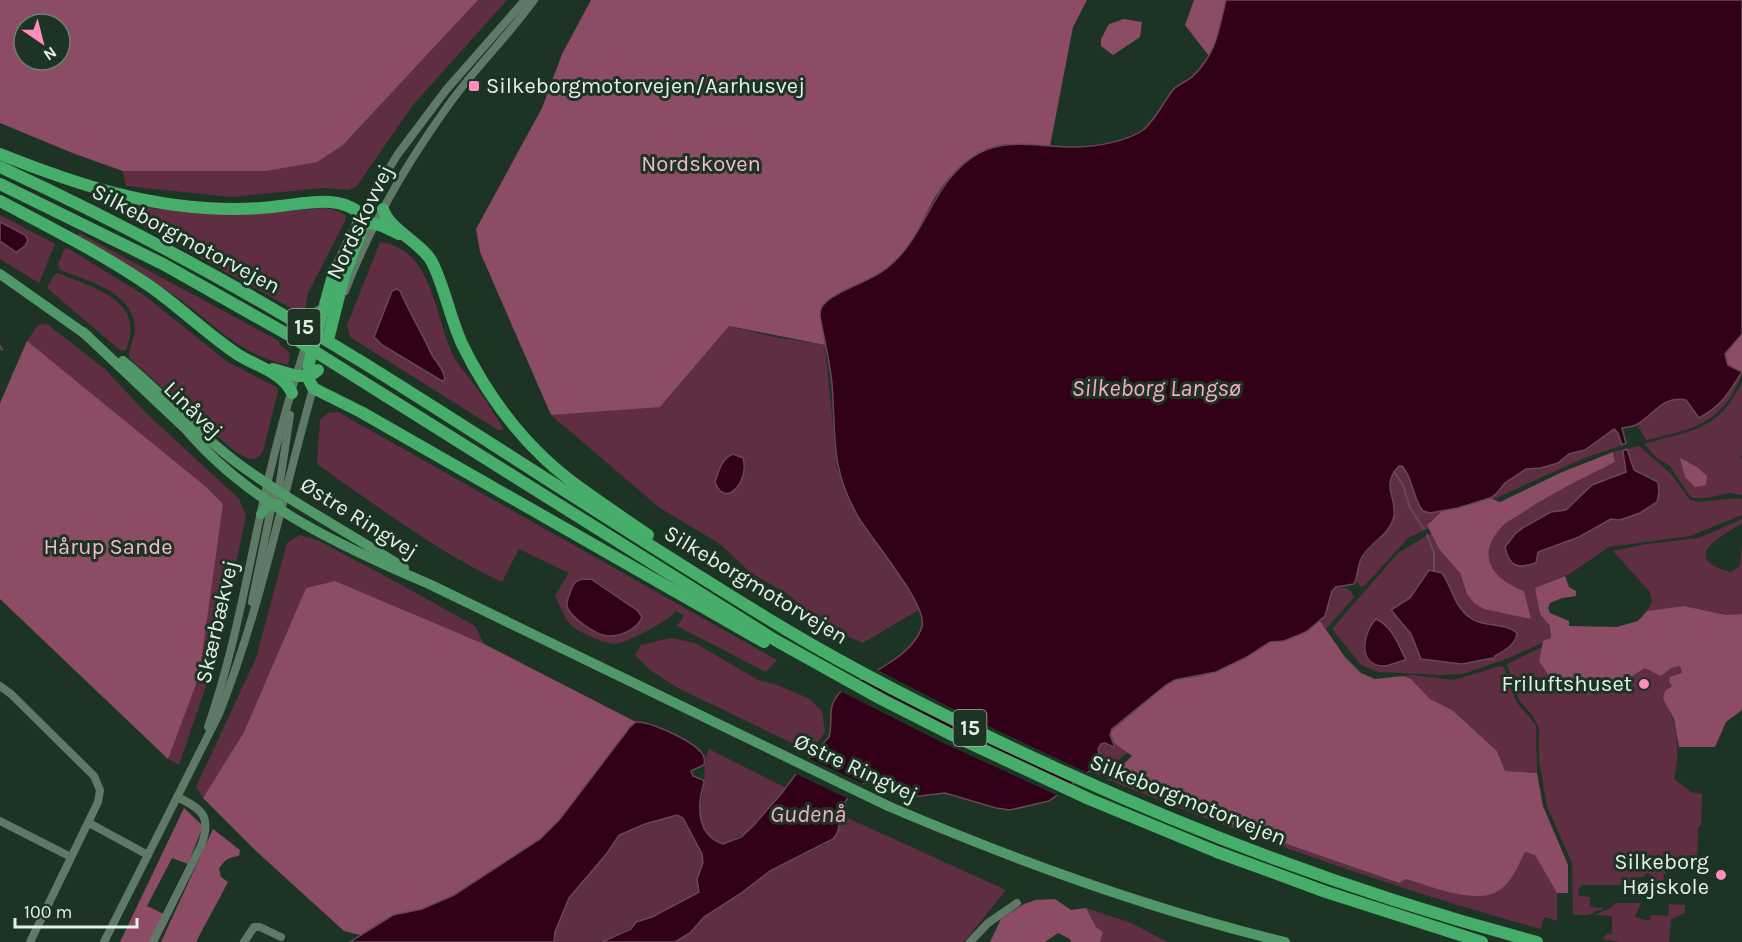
<svg xmlns="http://www.w3.org/2000/svg" width="1742" height="942" viewBox="0 0 1742 942" font-family="Karla,sans-serif">
	<style>
		.green { fill: #602e43; fill-rule: evenodd }
		.forest { fill: #8c4c66; fill-rule: evenodd }
		.water { fill: #320018; stroke: #674856; stroke-width: 1.5 }
		.pier { fill: #1d3424 }
		.lines { fill: none; stroke-linecap: round; stroke-linejoin: round }
		.stream { stroke: #674856; stroke-width: 2 }
		.minor { stroke: #607966; stroke-width: 8 }
		.major { stroke: #509868; stroke-width: 10 }
		.highway { stroke: #46ad6a; stroke-width: 12 }
		.poi-dot { fill: #fe8ebc; stroke: #1d3424; stroke-width: 2 }
		.labels { text-anchor: middle; dominant-baseline: central; stroke-width: 6; stroke-linejoin: round; paint-order: stroke }
		.shield { fill: #1d3424; stroke: #a8b8ac; stroke-width: 1.5 }
		.shield-label { font-size: 21px; font-weight: bold; fill: #e3f1e6 }
		.poi-label { font-size: 22px; fill: #e3f1e6; stroke: #1d3424; text-anchor: end }
		.park-label { font-size: 22px; fill: #f5bad0; stroke: #1d3424 }
		.street-label { font-size: 22px; fill: #e3f1e6; stroke: #1d3424 }
		.water-label { font-size: 24px; font-style: italic; fill: #f7aac7; stroke: #1d3424 }
	</style>
	<rect width="100%" height="100%" fill="#1d3424"/>
	<!-- green -->
	<g class="green">
		<path d="M478,0H507L413,105L356,187L348,190L323,188L231,197L126,186L123,171H266L343,145Z"/>
		<path d="M92,192L156,209L240,214L326,208L341,212L346,216L345,221L308,293L304,315L89,197Z"/>
		<path d="M0,215L55,244L39,283L0,259Z"/>
		<path d="M79,233L279,341L280,345L290,353L288,365C237,354 215,324 175,296C144,274 109,256 76,236Z"/>
		<path d="M380,242C434,249 434,318 454,357C459,367 469,377 476,387C486,400 495,415 504,430H498L350,337L347,325ZM400,291C409,312 420,332 430,352C434,360 441,367 446,376L441,381L382,345L374,337Z"/>
		<path d="M65,248L69,249L144,295L226,361L276,387L278,391L263,451C256,466 242,456 232,449L129,358C128,348 136,338 135,326C131,291 88,281 60,270L58,264Z"/>
		<path d="M58,273C93,288 147,300 126,350L121,351L47,288L54,275Z"/>
		<path d="M47,324L105,369L145,412L239,499L246,516L217,654L179,765L167,758L27,341L38,325Z"/>
		<path d="M729,326L774,337L825,345L837,469L920,609L863,643L820,625L789,595L751,573L720,544L660,508L551,415L660,406Z"/>
		<path d="M1742,372C1726,422 1693,430 1646,440L1637,424C1652,412 1665,395 1686,400L1700,418L1730,392Z"/>
		<path d="M1742,383V455L1740,457L1742,459V495L1729,493L1707,498H1693L1688,493L1670,466L1656,457L1644,444C1691,430 1717,432 1742,383Z"/>
		<path d="M338,412L777,660L766,672L677,626L684,616L676,611C669,621 625,644 614,644C606,644 576,631 571,625C564,618 560,605 555,596L569,573L519,549L502,582C436,551 377,506 317,464L320,420L328,413Z"/>
		<path d="M1614,429L1618,433L1622,445L1582,459L1494,499L1490,498L1496,494L1504,483L1526,469L1558,463L1569,454L1585,450Z"/>
		<path d="M1639,446L1671,474L1690,500L1699,502L1739,498L1742,499V515L1690,536L1609,547L1571,573L1536,588L1540,614L1550,626L1551,639L1509,658L1463,674L1439,675L1378,672L1361,665L1332,629L1398,553L1431,533L1439,549L1460,573L1467,594L1530,619L1524,591C1495,580 1475,559 1500,529C1505,523 1515,518 1522,513C1552,493 1583,478 1615,462L1613,452Z"/>
		<path d="M1402,466L1408,472L1418,503L1430,513L1442,511L1427,524L1429,528L1408,538L1365,585L1361,587L1356,580C1358,547 1386,544 1393,517C1397,501 1379,474 1402,466Z"/>
		<path d="M1742,519V523C1721,537 1679,557 1730,572L1740,566L1742,544V614L1726,615L1684,606L1647,611L1652,602L1650,592L1613,551L1647,544L1699,538Z"/>
		<path d="M300,535L319,541L398,583L475,626L484,644L335,581L306,588L244,732L203,798L196,787L256,658L287,543Z"/>
		<path d="M1336,587L1349,589L1354,597L1326,629L1320,621C1329,611 1327,596 1336,587Z"/>
		<path d="M671,638L695,643L758,680L777,685L810,699L822,711L825,732L813,748H802L678,688L650,670L635,655L641,645Z"/>
		<path d="M1542,647L1539,661L1588,694L1610,683L1626,680L1645,668L1680,666L1682,673L1663,699C1679,724 1680,751 1674,779L1691,792L1702,794L1701,825L1698,828L1697,865H1669V869L1664,875L1663,886L1649,885L1653,879L1651,875L1647,873L1644,877H1637L1636,885H1582L1578,890L1579,896L1590,897V907L1604,908L1589,915H1573L1572,863L1547,806L1539,760V728L1532,715L1519,700L1507,664Z"/>
		<path d="M1500,666L1504,668C1509,679 1511,693 1518,704C1524,712 1531,717 1536,726L1537,773L1505,771L1497,751L1452,710L1430,699L1411,679L1403,676L1412,675L1454,680Z"/>
		<path d="M1103,742L1110,747L1114,745V743L1128,752L1101,776L1090,771C1099,764 1100,760 1098,749Z"/>
		<path d="M709,749L786,788L747,832L723,844C691,834 702,806 704,782C705,770 704,761 709,749Z"/>
		<path d="M1109,778L1141,787L1243,829L1398,883L1406,879L1444,891L1512,877L1524,852L1535,855L1557,893V921L1544,917L1541,929C1392,888 1250,837 1106,779Z"/>
		<path d="M677,815L683,818L702,854L703,863L697,879L698,893L602,942H554L555,932L569,898L608,852L619,835L645,824Z"/>
		<path d="M841,815L1006,890L964,942H675L692,930L704,917L740,894L770,871L824,845L837,835Z"/>
		<path d="M1616,903H1641L1635,917L1649,921L1651,915L1668,916L1669,904L1685,905V913L1671,919L1669,942H1620L1603,939L1606,934H1612V916L1594,915L1611,908Z"/>
		<path d="M1086,908L1131,923L1168,942H1100L1103,932L1096,927Z"/>
	</g>
	<!-- forest -->
	<g class="forest">
		<path d="M0,0H478L343,145L317,162L266,171H123L75,154L0,123ZM24,24H60V60H24Z"/>
		<path d="M591,0H1087L1073,27L1050,146C1036,145 1022,144 1009,144C975,146 951,172 934,199C923,218 916,238 902,255C882,279 851,287 825,303L820,316L825,345L729,326L660,407L551,415L480,252L476,229L542,108L562,54Z"/>
		<path d="M1194,0H1226L1217,40L1209,56L1185,25Z"/>
		<path d="M1124,19L1142,22L1140,37L1113,55L1101,46V39L1109,24Z"/>
		<path d="M1742,334V372L1728,365L1725,354Z"/>
		<path d="M27,341L206,487L223,504L199,676L168,759L0,599V403Z"/>
		<path d="M1613,452L1615,462C1583,478 1552,493 1522,513C1515,518 1505,522 1500,529C1475,558 1495,580 1524,591L1531,619L1484,609L1474,603L1467,594L1460,573L1439,549L1427,525L1442,511L1490,498L1500,502L1560,473Z"/>
		<path d="M1680,458L1697,467L1707,476L1706,485L1695,487L1685,477Z"/>
		<path d="M1565,576L1569,587L1576,591V596L1562,598L1550,603L1548,608L1550,613L1569,621V626L1617,627L1638,621L1647,611L1684,606L1726,615L1742,614V710L1726,722L1715,747H1679L1674,719L1663,699L1665,691L1672,686L1669,681L1670,677L1682,673L1680,666L1671,668L1661,676L1645,668L1626,680L1610,683L1588,694L1555,685L1539,661L1543,641L1551,638L1550,626L1540,614L1535,588Z"/>
		<path d="M335,581L484,644L636,722L630,727L560,819L540,839L454,895L422,909L384,920L360,935L344,931L256,851L203,798L244,732L306,588Z"/>
		<path d="M1320,621L1345,657L1361,673L1375,679L1403,676L1411,679L1430,699L1452,710L1497,751L1505,771L1537,773L1543,806L1568,865V893H1557L1535,855L1525,852C1518,865 1512,883 1498,891C1477,905 1429,886 1406,879L1399,883L1243,829L1141,787L1109,778L1132,756L1114,743L1110,732L1166,685L1175,680L1201,676L1236,663L1273,641H1284L1306,632Z"/>
		<path d="M184,808L203,826L188,864L172,858L147,906L164,914L149,942H120Z"/>
		<path d="M213,829L240,850L239,856C229,857 224,860 219,869L221,877L228,882L196,942H161Z"/>
		<path d="M1055,899L1071,910L1086,908L1096,927L1103,932L1100,942H1071L1070,939L1058,933L1045,942H990L1001,919L1024,904L1035,900Z"/>
	</g>
	<!-- water -->
	<g class="water">
		<path d="M1226,0H1742V334L1725,354L1728,365L1742,372C1729,393 1721,406 1699,418L1686,400C1662,395 1654,415 1636,425C1631,427 1626,427 1622,428L1626,443L1622,445L1618,433L1614,429L1585,450L1569,454L1558,463L1541,468L1526,469L1505,483L1496,494L1490,498L1458,508L1430,513L1423,511C1412,498 1414,479 1402,466H1399C1380,486 1397,496 1394,516C1390,535 1371,542 1362,557C1357,566 1358,576 1354,584L1336,587L1332,591L1325,616L1306,632L1284,641L1270,642L1247,657L1216,672L1175,680L1166,685L1112,729L1110,735L1114,745L1113,747L1105,743L1101,744L1098,749L1100,759L1095,767L1049,801L1010,810L996,808L945,793L904,798L887,788L867,781C856,788 845,798 841,811C838,822 841,831 833,839L770,871L740,894L704,917L690,933L675,942H602L631,929L636,922L652,917L699,892L697,879L703,863L702,854L683,818L677,815L645,824L619,835L608,852L569,898L555,932L554,942H350L393,915L422,909L454,895L540,839L560,819L630,727L636,722C650,721 692,741 701,752C705,756 705,760 704,765L691,771L693,776L703,780L704,783C697,805 696,835 723,844L741,837L753,826L781,794L805,762L829,737C834,717 825,708 842,690C867,675 914,656 922,626C928,604 868,536 856,513C830,466 836,434 832,384C830,362 824,339 820,316C820,312 820,308 824,304C837,290 870,282 887,268C927,237 932,179 979,153C1008,137 1045,148 1077,147C1095,147 1128,141 1143,130C1154,122 1164,101 1173,90C1178,84 1186,82 1192,77C1217,53 1218,32 1226,0Z"/>
		<path d="M0,222L25,235L28,240L25,246L16,252L0,241Z"/>
		<path d="M397,289L400,291C409,312 421,331 430,351C434,361 445,369 445,380L442,381L382,345L374,337L392,291Z"/>
		<path d="M1627,449L1634,470L1658,482L1659,492L1657,502L1640,513L1620,520L1611,519L1579,537L1538,552L1536,563C1518,569 1509,567 1505,547L1515,534L1524,527L1551,512L1566,510L1592,485L1626,472L1623,451Z"/>
		<path d="M733,454L743,458C750,481 725,510 715,482C719,471 721,459 733,454Z"/>
		<path d="M1429,570L1442,573C1452,587 1454,606 1469,617C1483,628 1505,622 1517,633C1516,645 1504,651 1495,656L1493,660L1492,658L1462,664L1421,659L1411,634L1391,610L1410,598Z"/>
		<path d="M591,579L638,611L642,617C638,629 620,637 607,636C597,635 569,617 567,606C566,601 570,593 572,588C575,579 582,579 591,579Z"/>
		<path d="M1376,619C1392,626 1398,644 1406,660C1398,661 1389,667 1382,666C1356,663 1364,631 1376,619Z"/>
	</g>
	<!-- pier -->
	<g class="pier">
		<path d="M874,668L959,712L1090,774L1077,784L1022,759L859,676Z"/>
		<path d="M856,678L951,728L1074,787L1061,797L943,743L838,690Z"/>
		<path d="M806,757L866,785L858,790L851,800L794,773Z"/>
	</g>
	<g class="lines">
		<!-- stream -->
		<g class="stream">
			<path d="M0,346L2,350"/>
			<path d="M1394,472L1403,485L1410,508L1424,529"/>
			<path d="M1427,535L1434,553V571"/>
		</g>
		<!-- minor -->
		<g class="minor">
			<path d="M333,271L361,214L398,154L446,90L525,0"/>
			<path d="M345,291C371,224 408,161 450,103C476,67 508,36 534,0"/>
			<path d="M278,495L290,415"/>
			<path d="M252,602L273,499L269,486"/>
			<path d="M0,686L11,694L94,776L100,790L98,802L30,942"/>
			<path d="M208,727C234,652 247,575 264,498C278,435 296,371 318,310"/>
			<path d="M0,821L71,857"/>
			<path d="M89,823L148,855"/>
			<path d="M104,942L219,714C261,608 283,494 314,385"/>
			<path d="M153,942L201,846C212,817 203,809 177,797"/>
			<path d="M244,942L254,927H260L281,937"/>
			<path d="M970,942L988,923L1017,903"/>
		</g>
		<!-- major -->
		<g class="major">
			<path d="M0,274L88,336"/>
			<path d="M83,332L186,429C249,504 342,547 429,584L888,806C1017,861 1148,909 1285,942"/>
			<path d="M123,361C162,393 196,432 236,462C290,502 348,532 404,568"/>
			<path d="M261,514L268,506L278,504"/>
		</g>
		<!-- highway -->
		<g class="highway">
			<path d="M0,154C78,185 150,209 235,209C250,209 265,208 280,206C308,203 341,194 363,216L364,223L344,276L328,340"/>
			<path d="M0,167C126,225 249,292 367,365C507,452 644,544 785,629C877,684 974,731 1071,775C1221,843 1378,900 1537,942"/>
			<path d="M0,184L163,264L287,334L775,640L881,699L950,734L1089,799L1217,852L1326,892L1482,942"/>
			<path d="M0,201C51,228 103,254 151,287C181,308 207,334 237,354C255,366 283,372 292,393"/>
			<path d="M383,209C389,230 421,242 432,262C445,288 450,318 462,344C483,387 510,426 545,459C576,488 614,511 648,535"/>
			<path d="M357,226C371,218 386,228 399,234"/>
			<path d="M335,268L309,363V380L313,388L361,412L764,642"/>
			<path d="M273,369C287,373 307,382 318,370"/>
		</g>
	</g>
	<!-- markers -->
	<g class="poi-dot">
		<rect x="468" y="80" width="12" height="12" rx="3"/>
		<circle cx="1644" cy="684" r="6"/>
		<circle cx="1721" cy="875" r="6"/>
	</g>
	<g class="labels">
		<!-- shield labels -->
		<g class="shield">
			<rect x="287.5" y="309" width="33" height="36" rx="4.5"/>
			<rect x="953.5" y="710" width="33" height="36" rx="4.5"/>
		</g>
		<g class="shield-label">
			<text x="304" y="327">15</text>
			<text x="970" y="728">15</text>
		</g>
		<!-- poi labels -->
		<g class="poi-label">
			<text x="486" y="86" text-anchor="start">Silkeborgmotorvejen/Aarhusvej</text>
			<text x="1632" y="684">Friluftshuset</text>
			<text x="1709" y="862">Silkeborg<tspan x="1709" dy="25">Højskole</tspan></text>
		</g>
		<!-- park labels -->
		<g class="park-label">
			<text x="701" y="164">Nordskoven</text>
			<text x="108" y="547">Hårup Sande</text>
		</g>
		<!-- street labels -->
		<g class="street-label">
			<text transform="translate(360 222) rotate(-64)">Nordskovvej</text>
			<text transform="translate(186 239) rotate(28)">Silkeborgmotorvejen</text>
			<text transform="translate(193 410) rotate(44)">Linåvej</text>
			<text transform="translate(359 518) rotate(32)">Østre Ringvej</text>
			<text transform="translate(756 585) rotate(31)">Silkeborgmotorvejen</text>
			<text transform="translate(217 622) rotate(-77)">Skærbækvej</text>
			<text transform="translate(856 768) rotate(25)">Østre Ringvej</text>
			<text transform="translate(1188 800) rotate(22)">Silkeborgmotorvejen</text>
		</g>
		<!-- water labels -->
		<g class="water-label">
			<text x="1156" y="388">Silkeborg Langsø</text>
			<text x="808" y="814">Gudenå</text>
		</g>
	</g>
	<!-- north arrow -->
	<g transform="translate(42 42) rotate(145)"><circle r="28" fill="#1d3424" stroke="#6c8072" stroke-width="1.5"/>
	<path d="M0-4.5L10 22L0 15L-10 22Z" fill="#fe8ebc"/>
	<text y="-9" font-size="16" font-weight="bold" text-anchor="middle" fill="#e3f1e6">N</text>
	</g>
	<!-- scale -->
	<path d="M15 918v9h122v-9" fill="none" stroke="#e3f1e6" stroke-width="3"/>
	<text x="24" y="918" font-size="18" fill="#e3f1e6" stroke="#1d3424" stroke-width="4.5" paint-order="stroke">100 m</text>
</svg>
